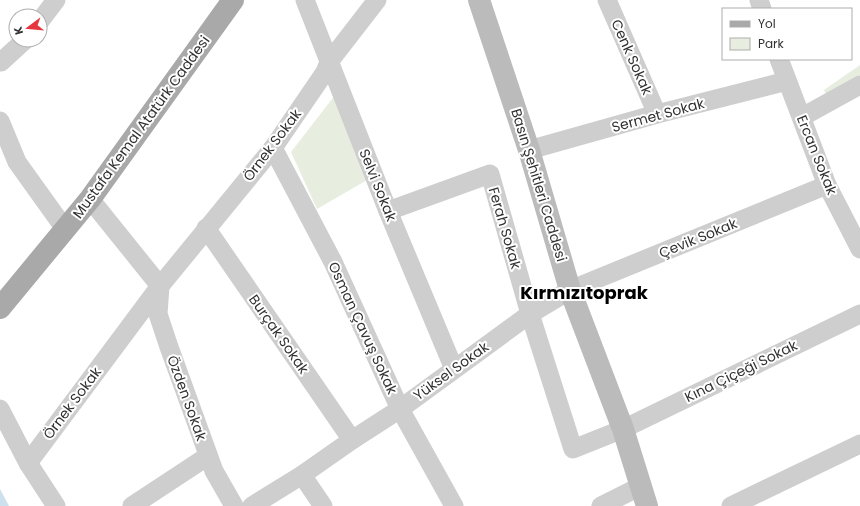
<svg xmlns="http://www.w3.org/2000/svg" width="860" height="506" viewBox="0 0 860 506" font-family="Poppins,sans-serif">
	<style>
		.green { fill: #e7eee0 }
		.water { fill: #cde0ed }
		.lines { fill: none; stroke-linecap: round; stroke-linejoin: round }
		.street { stroke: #cecece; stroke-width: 19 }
		.secondary { stroke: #bbb; stroke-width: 22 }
		.primary { stroke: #a9a9a9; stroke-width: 22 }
		.labels { text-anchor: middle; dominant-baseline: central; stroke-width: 4; stroke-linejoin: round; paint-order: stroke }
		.street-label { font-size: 14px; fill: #313131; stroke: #fff }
		.district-label { font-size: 18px; font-weight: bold; fill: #000; stroke: #fff }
	</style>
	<rect width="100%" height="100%" fill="#fff"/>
	<!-- green -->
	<g class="green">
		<path d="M860,65V75L827,96L824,90Z"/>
		<path d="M339,90L374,176L317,209L291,152Z"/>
	</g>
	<!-- water -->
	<path class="water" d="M0,489L9,506H0Z"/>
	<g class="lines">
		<!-- street -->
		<g class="street">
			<path d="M305,0L388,211L454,369"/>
			<path d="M607,0L657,114"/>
			<path d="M759,0L762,9"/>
			<path d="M40,21L56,0"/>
			<path d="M779,59L827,185L860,249"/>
			<path d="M1,62L25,40"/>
			<path d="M802,117L860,85"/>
			<path d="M0,121L17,162L65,229"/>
			<path d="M273,148L333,262L400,409L454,506"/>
			<path d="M529,150L657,114L787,81"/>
			<path d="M90,199L160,286"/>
			<path d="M388,211L490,174L530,314L573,449L623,429L860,314"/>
			<path d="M206,228L352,440"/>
			<path d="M160,286L158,314L169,347L214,471L234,506"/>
			<path d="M0,409L28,463L56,506"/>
			<path d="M28,463L160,286L273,148L325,72L329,62L377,0"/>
			<path d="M302,475L323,506"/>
			<path d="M132,506L208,456"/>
			<path d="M252,506L302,475L352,440L400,409L530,314L570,290L827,185"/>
			<path d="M601,506L641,486"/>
			<path d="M731,506L860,444"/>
		</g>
		<!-- secondary -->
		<path class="secondary" d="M479,0L529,150L570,290L623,429L647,506"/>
		<!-- primary -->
		<path class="primary" d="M0,308L90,199L233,0"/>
	</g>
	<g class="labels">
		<!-- street labels -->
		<g class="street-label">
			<text transform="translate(632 57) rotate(66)">Cenk Sokak</text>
			<text transform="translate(658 115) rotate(-15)">Sermet Sokak</text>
			<text transform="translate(141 127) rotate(-54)">Mustafa Kemal Atatürk Caddesi</text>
			<text transform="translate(272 145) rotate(-53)">Örnek Sokak</text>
			<text transform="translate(817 155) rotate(68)">Ercan Sokak</text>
			<text transform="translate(378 185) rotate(68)">Selvi Sokak</text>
			<text transform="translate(539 185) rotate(73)">Basın Şehitleri Caddesi</text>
			<text transform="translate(505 228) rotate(74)">Ferah Sokak</text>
			<text transform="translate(698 238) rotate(-22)">Çevik Sokak</text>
			<text transform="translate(363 328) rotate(65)">Osman Çavuş Sokak</text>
			<text transform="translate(279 334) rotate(55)">Burçak Sokak</text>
			<text transform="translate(451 371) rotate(-36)">Yüksel Sokak</text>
			<text transform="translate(741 371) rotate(-26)">Kına Çiçeği Sokak</text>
			<text transform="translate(187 398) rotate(70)">Özden Sokak</text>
			<text transform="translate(72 403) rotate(-53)">Örnek Sokak</text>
		</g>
		<!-- district labels -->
		<g class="district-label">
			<text x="584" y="292">Kırmızıtoprak</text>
		</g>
	</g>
	<!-- legend -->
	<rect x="722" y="8" width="130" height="52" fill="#ffffff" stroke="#adadad"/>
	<rect x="730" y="21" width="20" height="6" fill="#a9a9a9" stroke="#adadad"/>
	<text x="758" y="28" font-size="12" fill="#313131">Yol</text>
	<rect x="730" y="38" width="20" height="12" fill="#e7eee0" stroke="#adadad"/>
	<text x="758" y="48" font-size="12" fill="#313131">Park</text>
	<!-- north arrow -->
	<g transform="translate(28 28) rotate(254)"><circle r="19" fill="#ffffff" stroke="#adadad"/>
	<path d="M0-3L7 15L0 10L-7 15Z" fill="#e6363e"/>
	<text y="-6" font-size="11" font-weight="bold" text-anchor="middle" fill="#313131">K</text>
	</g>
</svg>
